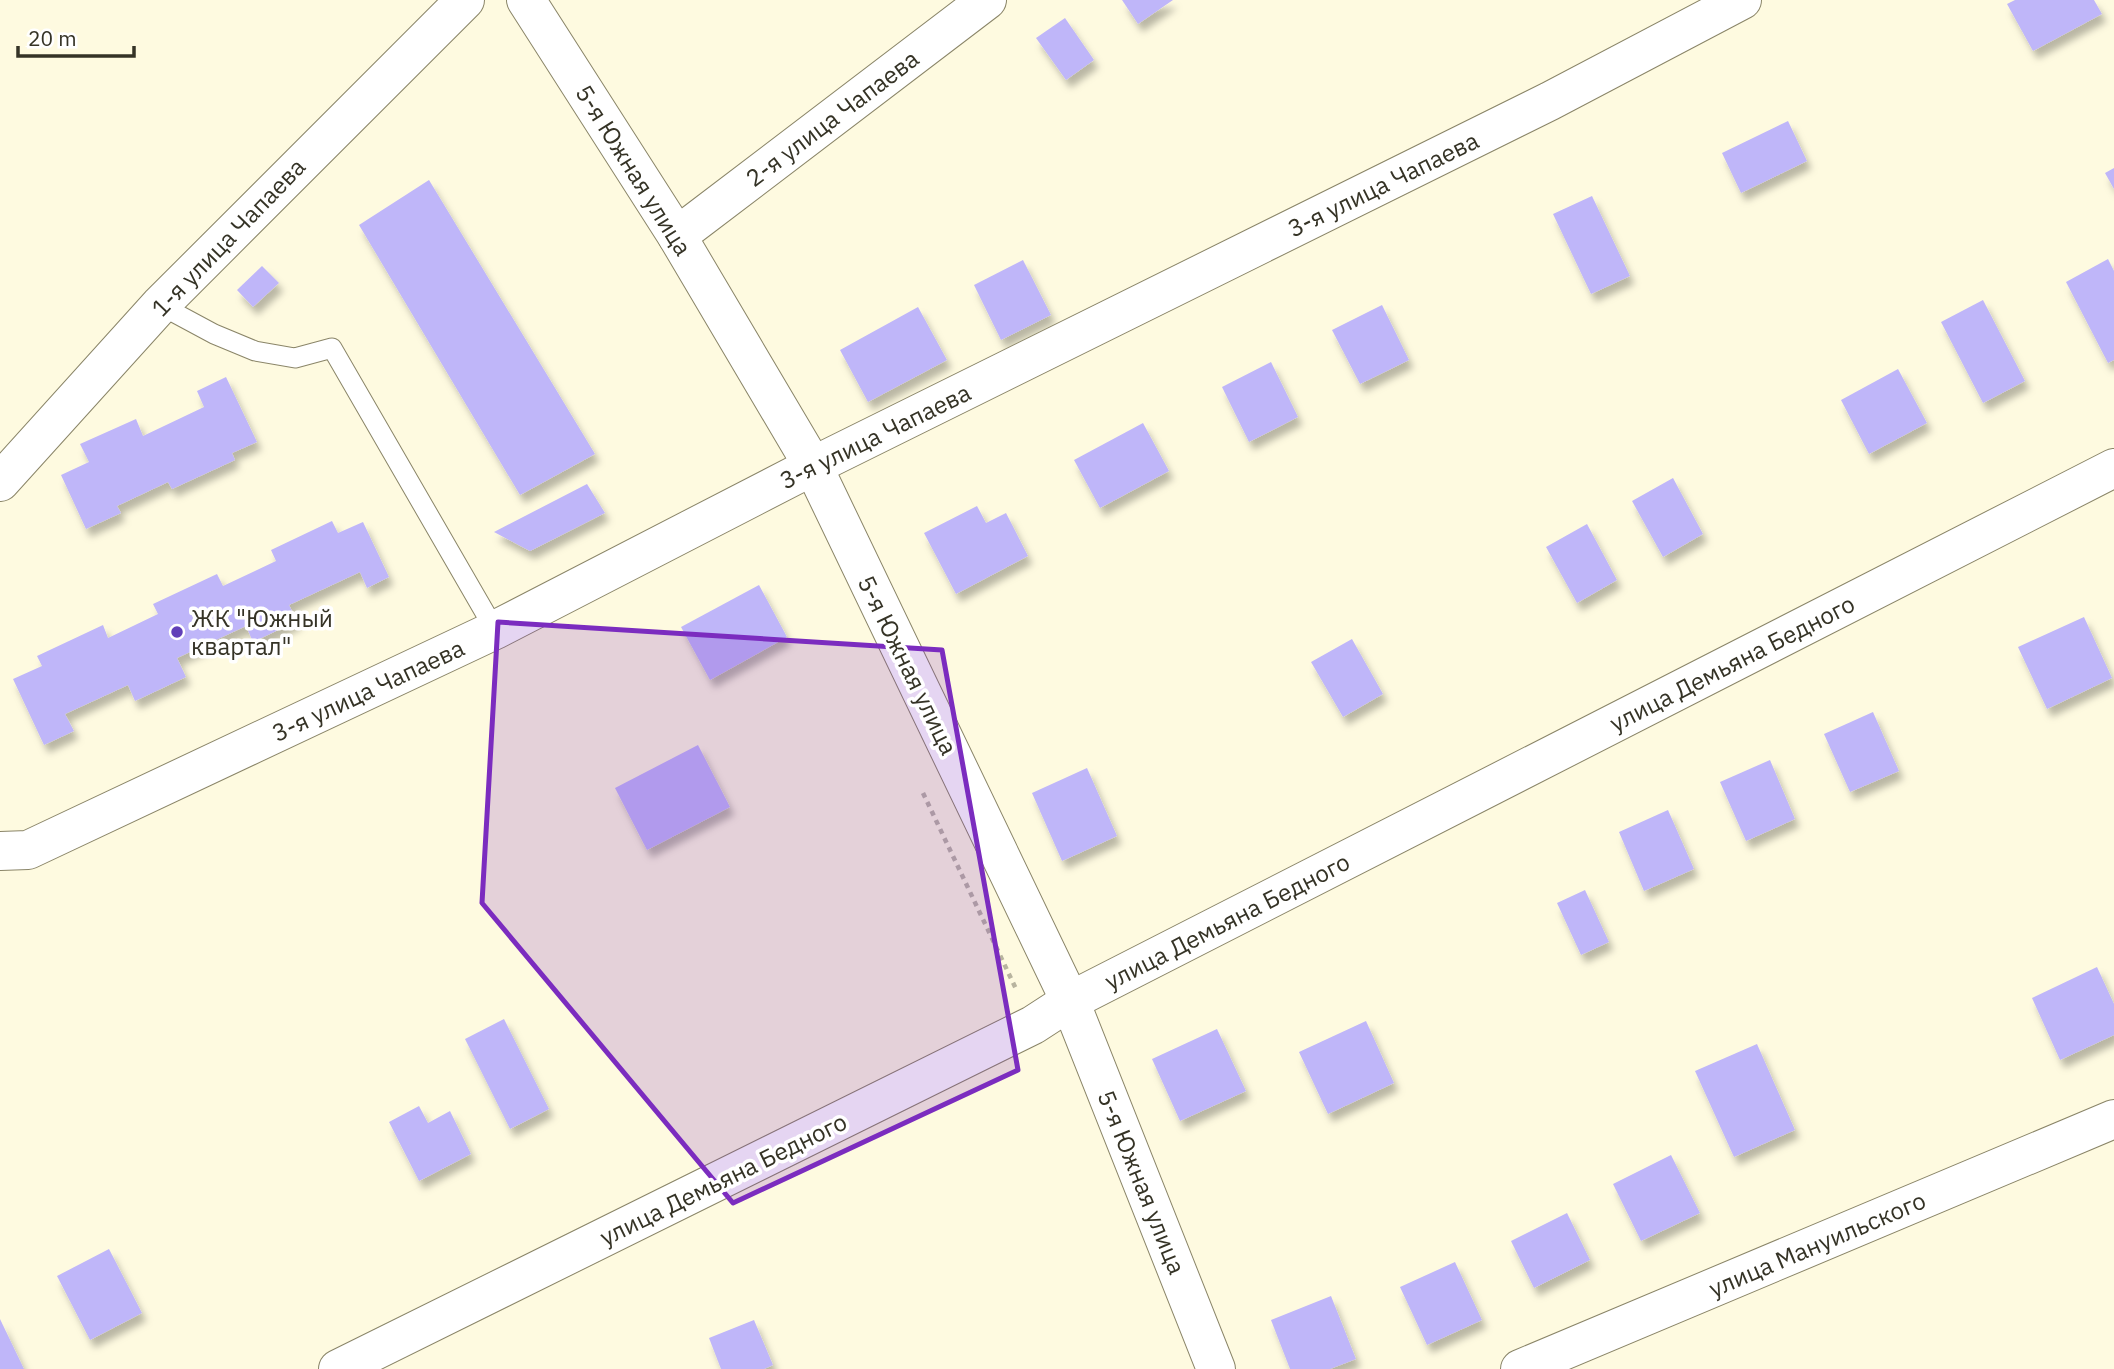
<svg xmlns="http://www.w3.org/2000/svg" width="2114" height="1369" viewBox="0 0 2114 1369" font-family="'IBM Plex Sans',sans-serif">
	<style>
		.building { fill: #bfb6f9; filter: url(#shadow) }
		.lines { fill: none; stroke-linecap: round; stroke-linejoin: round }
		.service-casing { stroke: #8a8568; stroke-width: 21 }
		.minor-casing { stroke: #8a8568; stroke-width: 40 }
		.path { stroke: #b8b49f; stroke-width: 4.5; stroke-dasharray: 5 5; stroke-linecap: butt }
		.service { stroke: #fff; stroke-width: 19 }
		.minor { stroke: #fff; stroke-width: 38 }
		.marked { fill: #7b2cbf; fill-opacity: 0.2; stroke: #7b2cbf; stroke-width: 5; stroke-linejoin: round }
		.poi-dot { fill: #613fb8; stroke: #fff; stroke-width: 2.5 }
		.labels { text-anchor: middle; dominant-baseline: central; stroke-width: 7; stroke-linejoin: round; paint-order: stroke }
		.street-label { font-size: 24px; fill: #353326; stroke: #fff }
		.poi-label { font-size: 24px; fill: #353326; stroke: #fff; text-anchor: start }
	</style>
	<defs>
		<filter id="shadow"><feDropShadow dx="4.5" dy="8" stdDeviation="3.5" flood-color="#0004"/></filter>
	</defs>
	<rect width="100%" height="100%" fill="#fefae0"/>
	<!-- building -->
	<g class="building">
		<path d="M1122,0H1173L1138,24Z"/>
		<path d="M2015,0H2094L2102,14L2033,51L2007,4Z"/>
		<path d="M1065,18L1094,60L1066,80L1036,38Z"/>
		<path d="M1788,121L1807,161L1741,193L1722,153Z"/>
		<path d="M2114,168V189L2105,173Z"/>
		<path d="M429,180L595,454L520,495L359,225Z"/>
		<path d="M1592,196L1630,276L1591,294L1553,214Z"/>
		<path d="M2108,259L2114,271V360L2108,363L2066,282Z"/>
		<path d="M1023,260L1051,315L1001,340L974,285Z"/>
		<path d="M262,266L279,283L253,307L237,290Z"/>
		<path d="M1983,300L2025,381L1983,403L1941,322Z"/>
		<path d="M1382,305L1409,360L1360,384L1332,330Z"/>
		<path d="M918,307L947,360L868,402L840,350Z"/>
		<path d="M1271,362L1298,417L1249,442L1222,387Z"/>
		<path d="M1898,369L1927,423L1869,454L1841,400Z"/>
		<path d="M226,377L257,442L232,453L235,460L172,489L168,482L117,506L121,513L86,529L61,475L89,462L80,444L136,419L143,436L204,407L197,391Z"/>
		<path d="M1143,423L1169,471L1100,508L1074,460Z"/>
		<path d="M1673,478L1703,534L1663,557L1632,501Z"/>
		<path d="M587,484L605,513L530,551L494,532Z"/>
		<path d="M977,506L986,523L1006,513L1028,556L956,594L924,533Z"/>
		<path d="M332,521L338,533L363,522L389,577L367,588L360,572L289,605L297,621L253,642L246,626L177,658L186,677L135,701L128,685L65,714L74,731L44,745L13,679L42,666L37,656L103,625L108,638L158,614L153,604L217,574L223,586L276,561L271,550Z"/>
		<path d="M1587,524L1617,580L1577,603L1546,547Z"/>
		<path d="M759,585L787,637L710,680L681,627Z"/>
		<path d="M2084,617L2112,678L2047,709L2018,647Z"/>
		<path d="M1352,639L1383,694L1343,717L1311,662Z"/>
		<path d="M1873,712L1899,771L1850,792L1824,734Z"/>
		<path d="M698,745L730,807L647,850L615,788Z"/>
		<path d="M1770,760L1795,819L1746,841L1720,782Z"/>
		<path d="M1087,768L1117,836L1062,861L1032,793Z"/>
		<path d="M1668,810L1694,869L1644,891L1619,832Z"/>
		<path d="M1585,890L1609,942L1581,955L1557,903Z"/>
		<path d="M2097,967L2114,1004V1035L2060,1060L2032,998Z"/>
		<path d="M504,1019L549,1109L510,1129L465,1039Z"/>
		<path d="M1366,1021L1394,1083L1328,1114L1299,1052Z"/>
		<path d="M1217,1029L1246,1091L1180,1121L1152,1059Z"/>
		<path d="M1757,1044L1795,1130L1734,1157L1695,1071Z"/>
		<path d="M419,1106L428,1123L450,1111L471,1154L419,1181L389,1122Z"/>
		<path d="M1671,1155L1700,1213L1641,1241L1613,1184Z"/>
		<path d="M1567,1213L1590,1260L1534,1288L1511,1241Z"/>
		<path d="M109,1249L142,1313L90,1340L57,1276Z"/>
		<path d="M1455,1262L1482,1320L1427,1345L1400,1287Z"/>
		<path d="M1331,1296L1356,1359L1330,1369H1290L1271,1320Z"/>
		<path d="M0,1319L24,1369H0Z"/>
		<path d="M754,1320L773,1365L764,1369H721L709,1338Z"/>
	</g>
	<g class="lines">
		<!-- service casing -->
		<g class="service-casing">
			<path id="service" d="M160,305L214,334L255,351L295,358L332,348L495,630"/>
		</g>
		<!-- minor casing -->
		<g class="minor-casing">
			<g id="minor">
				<path d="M526,0L677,236L813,466L1070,1001L1216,1369"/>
				<path d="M677,236L987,0"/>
				<path d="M0,482L160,305L465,0"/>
				<path d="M0,851L28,850L495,630L813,466L1550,101L1742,0"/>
				<path d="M338,1369L1033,1025L1070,1001L2114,468"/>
				<path d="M1520,1369L2114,1119"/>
			</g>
		</g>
		<!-- path -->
		<path class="path" d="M923,793L1017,991"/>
		<!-- service -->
		<use href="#service" class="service"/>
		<!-- minor -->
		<use href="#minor" class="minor"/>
	</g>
	<!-- marked area -->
	<path class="marked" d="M498,622L942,650L1018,1070L733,1203L482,903Z"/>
	<!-- markers -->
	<circle class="poi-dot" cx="177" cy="632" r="7"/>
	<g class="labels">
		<!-- street labels -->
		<g class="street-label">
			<text transform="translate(832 118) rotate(-37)">2-я улица Чапаева</text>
			<text transform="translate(634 170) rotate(58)">5-я Южная улица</text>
			<text transform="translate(1383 184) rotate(-26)">3-я улица Чапаева</text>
			<text transform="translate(228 237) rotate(-46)">1-я улица Чапаева</text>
			<text transform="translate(875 436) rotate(-26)">3-я улица Чапаева</text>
			<text transform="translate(1732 663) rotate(-27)">улица Демьяна Бедного</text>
			<text transform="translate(908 665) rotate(64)">5-я Южная улица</text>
			<text transform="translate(368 690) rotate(-25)">3-я улица Чапаева</text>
			<text transform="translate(1227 921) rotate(-27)">улица Демьяна Бедного</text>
			<text transform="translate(723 1179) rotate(-26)">улица Демьяна Бедного</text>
			<text transform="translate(1142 1182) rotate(68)">5-я Южная улица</text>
			<text transform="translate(1817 1244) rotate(-23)">улица Мануильского</text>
		</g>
		<!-- poi labels -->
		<g class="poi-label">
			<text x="191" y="618">ЖК "Южный<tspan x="191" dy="28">квартал"</tspan></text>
		</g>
	</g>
	<!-- scale -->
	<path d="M18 46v10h116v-10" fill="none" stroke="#353326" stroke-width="3.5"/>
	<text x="28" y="46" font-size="21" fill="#353326" stroke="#ffffff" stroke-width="5" paint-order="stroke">20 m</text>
</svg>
